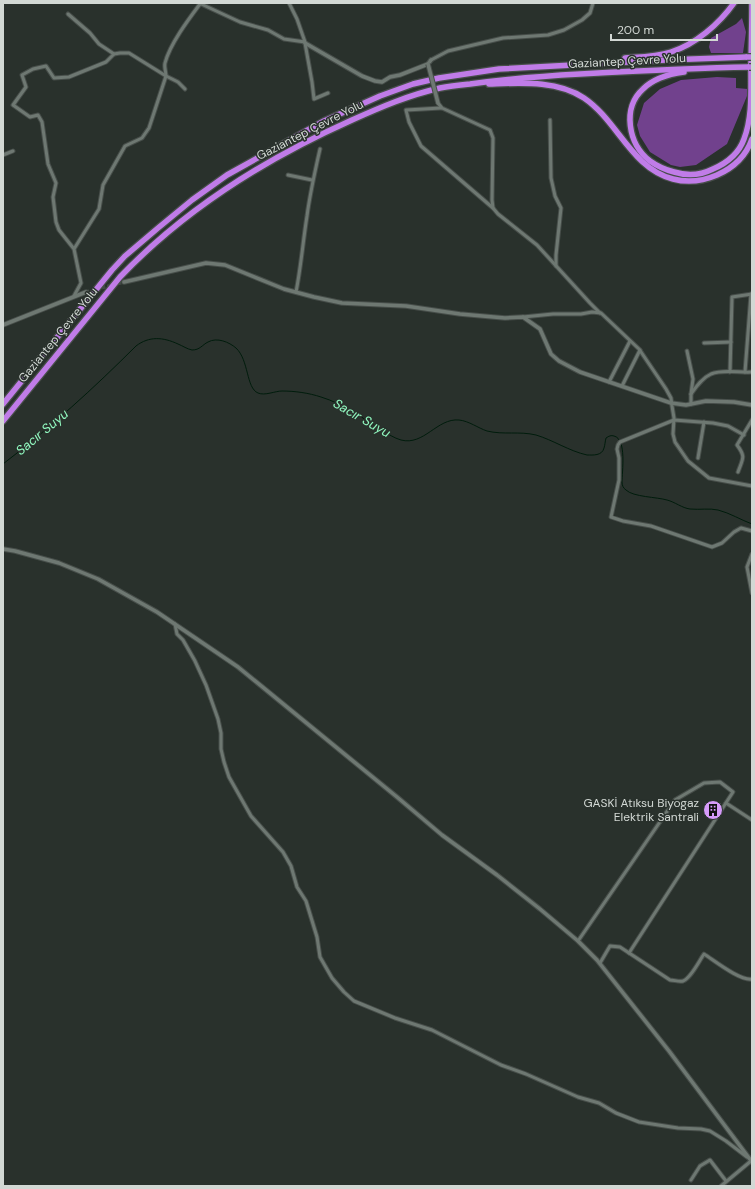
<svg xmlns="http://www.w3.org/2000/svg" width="755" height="1189" viewBox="0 0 755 1189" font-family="'DM Sans',sans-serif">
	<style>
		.forest { fill: #71418d }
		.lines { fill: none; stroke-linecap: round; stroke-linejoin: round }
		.stream { stroke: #001c0c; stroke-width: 1 }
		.tertiary-tunnel { stroke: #424a45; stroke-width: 3.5; stroke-dasharray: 3.5 2; stroke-linecap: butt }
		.minor-casing { stroke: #474e4a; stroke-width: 5 }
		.tertiary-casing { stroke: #474e4a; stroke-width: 5.5 }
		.motorway-casing { stroke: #474e4a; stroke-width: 8 }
		.minor { stroke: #6e7872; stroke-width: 3 }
		.tertiary { stroke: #6e7872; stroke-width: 3.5 }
		.motorway { stroke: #c07ce8; stroke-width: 5.5 }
		.tertiary-bridge-casing { stroke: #474e4a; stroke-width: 5.5; stroke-linecap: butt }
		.motorway-bridge-casing { stroke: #474e4a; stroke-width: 8; stroke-linecap: butt }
		.tertiary-bridge { stroke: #6e7872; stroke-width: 3.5 }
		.motorway-bridge { stroke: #c07ce8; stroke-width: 5.5 }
		.labels { text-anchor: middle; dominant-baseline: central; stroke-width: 3; stroke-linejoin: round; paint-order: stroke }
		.street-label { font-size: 12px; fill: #d2d8d4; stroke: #29312c }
		.poi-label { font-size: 12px; fill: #d2d8d4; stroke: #29312c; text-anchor: end }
		.water-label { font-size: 13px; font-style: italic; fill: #92fac1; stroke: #29312c }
	</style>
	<rect width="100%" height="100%" fill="#29312c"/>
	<!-- forest -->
	<g class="forest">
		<path d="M742,18L746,32L743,53H711L709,47L711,38L736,24Z"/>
		<path d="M717,77L736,78V88L748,89L747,96L727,144L696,165L680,167L671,165L650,152L640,136L637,125L644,103L660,89L681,80Z"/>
	</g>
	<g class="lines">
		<!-- stream -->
		<path class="stream" d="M3,464C50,428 94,388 136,346C149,336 163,337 178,344C183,346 187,349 192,350C200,350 202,345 208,342C217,337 229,342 236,348C249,360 246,388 258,393C265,396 275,391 282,391C295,391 309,393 321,397C344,404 362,418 382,430C388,434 394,438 401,440C424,446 437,418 459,420C469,421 478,428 487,431C503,435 520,431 536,435C553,440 569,451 587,455C593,455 602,456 604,448C605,445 605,442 606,438C609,436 611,435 614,436C627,439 622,472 622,482C622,485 623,488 626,490C633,497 657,497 667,500C675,502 682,508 690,509C700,510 709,508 718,510C730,513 741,520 752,524"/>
		<!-- tertiary-tunnel -->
		<path class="tertiary-tunnel" d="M86,292L124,282"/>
		<!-- minor casing -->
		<g class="minor-casing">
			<g id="minor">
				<path d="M199,3L240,22L268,30L284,39L305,42L297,19L289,3"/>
				<path d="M68,14L90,33L99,44L114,54"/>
				<path d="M305,43L312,82L314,99L328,93"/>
				<path d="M431,60L448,51L503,38L548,35L564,30L582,20L590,13L593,3"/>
				<path d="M185,89L178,82L166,76C166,72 164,67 165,63C170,44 188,20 200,4"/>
				<path d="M438,103L442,108L490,130L493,138L492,200L493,208L498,214L537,245L590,303L600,313"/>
				<path d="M441,108L406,110L409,122L421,146L493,208"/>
				<path d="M550,120L551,178L555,196L561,208L556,255V266"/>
				<path d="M3,155L13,151"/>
				<path d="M288,175L312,180"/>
				<path d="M296,292C301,267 303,241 307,216C310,193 315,171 320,149"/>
				<path d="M74,296L81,283L74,249L59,230L56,222L53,197L56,183L48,164L42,122L38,115L30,117L13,105L26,87L22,75L33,69L46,66L54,78L69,77L106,62L114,54L120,53H129L166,76L149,128L142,138L125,146L103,185L99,209L74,249"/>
				<path d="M523,317L553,314H581L592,312L601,313L639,349L666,389L671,398L672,406L674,418L673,434L675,442L688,461L709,478L752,486"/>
				<path d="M704,343L731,342"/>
				<path d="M687,351L693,379L691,394V404"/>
				<path d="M730,372L732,297L752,294"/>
				<path d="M745,372L751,294"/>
				<path d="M609,382L630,341"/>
				<path d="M622,386L640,350"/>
				<path d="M691,394C696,387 702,378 711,374C723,369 739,373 752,372"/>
				<path d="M744,435L728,426L713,423L674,420L620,442L618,445L617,449L619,458V480L611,517L623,521L651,526L712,547L722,543L734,532L741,528L752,531"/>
				<path d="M698,458L704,422"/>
				<path d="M738,472C743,458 746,457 737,445L752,420"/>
				<path d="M752,554L747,567L752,593"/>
				<path d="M175,624L177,634L183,640L195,661L206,685L218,719L221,733V749L224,762L229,777L251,816L283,852L291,866L297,887L306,901L317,937L320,957L332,978L344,992L354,1001L395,1018L432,1030L501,1065L526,1074L578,1097L599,1103L616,1113L639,1122L678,1128L701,1129L710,1131L726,1141L747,1157"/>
				<path d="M726,803L752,820"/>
				<path d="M578,941L675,800L704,783L720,782L733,792L629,953"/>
				<path d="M600,963L610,946L620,947L670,980C674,980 679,982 683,981C691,978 699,961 704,954C715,961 740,981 752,979"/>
				<path d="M691,1180L700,1166L710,1160L726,1181"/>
				<path d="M721,1186L751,1161"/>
			</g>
		</g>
		<!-- tertiary casing -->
		<g class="tertiary-casing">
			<g id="tertiary">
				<path d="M305,43L362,76L375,81L382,82L390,77L400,75L428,64L431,60"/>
				<path d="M124,282L206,263L225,265L284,289L314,297L342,303L406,306L460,314L505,318L523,317L540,329L551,354L559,361L580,372L671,403L686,405L706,401L734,402L752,405"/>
				<path d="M3,325L86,292"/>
				<path d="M3,549L15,551L59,563L98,579L157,612L238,667L397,797L442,835L497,875L540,909L578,941L597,960L669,1051L752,1162"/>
			</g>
		</g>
		<!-- motorway casing -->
		<g class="motorway-casing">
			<g id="motorway">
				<path d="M625,58C640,57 656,57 671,52C696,44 719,24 734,3"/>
				<path d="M684,72C669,74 654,78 643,89C622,108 628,144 650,161C657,166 666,170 674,172C687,176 701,175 713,169C727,163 739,153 744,139C752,118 751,95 751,73C751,49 752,26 752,3"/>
				<path d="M489,84C520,83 557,80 584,98C618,121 631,168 673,179C688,183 703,181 717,175C733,168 746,156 752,139"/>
				<path d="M3,404L112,270L125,256L158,228L192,200L227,175L324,121L380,96L413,84L439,78L499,69L666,60L747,57"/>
				<path d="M3,421L120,277C185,209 267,158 352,120C381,107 409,95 440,88C450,86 460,85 470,84C507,79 543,76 580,74C636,71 692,68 749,67"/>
			</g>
		</g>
		<!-- minor -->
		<use href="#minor" class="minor"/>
		<!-- tertiary -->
		<use href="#tertiary" class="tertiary"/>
		<!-- motorway -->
		<use href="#motorway" class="motorway"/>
		<!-- tertiary-bridge casing -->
		<g class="tertiary-bridge-casing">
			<path id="tertiary-bridge" d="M428,64L438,103"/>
		</g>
		<!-- motorway-bridge casing -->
		<g class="motorway-bridge-casing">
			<g id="motorway-bridge">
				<path d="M747,57H752"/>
				<path d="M749,67H752"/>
			</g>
		</g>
		<!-- tertiary-bridge -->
		<use href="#tertiary-bridge" class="tertiary-bridge"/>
		<!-- motorway-bridge -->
		<use href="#motorway-bridge" class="motorway-bridge"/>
	</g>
	<!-- icons -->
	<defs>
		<g id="building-disc" transform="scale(1)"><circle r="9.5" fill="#d69bfa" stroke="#29312c"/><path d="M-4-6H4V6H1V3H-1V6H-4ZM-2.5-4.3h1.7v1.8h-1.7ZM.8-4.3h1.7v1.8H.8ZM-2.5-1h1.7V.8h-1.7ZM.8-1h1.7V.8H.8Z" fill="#111"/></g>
	</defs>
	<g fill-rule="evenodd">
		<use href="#building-disc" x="713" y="810"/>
	</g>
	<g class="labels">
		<!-- street labels -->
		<g class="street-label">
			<text transform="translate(627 61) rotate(-3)">Gaziantep Çevre Yolu</text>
			<text transform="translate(310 130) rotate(-27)">Gaziantep Çevre Yolu</text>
			<text transform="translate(58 335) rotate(-51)">Gaziantep Çevre Yolu</text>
		</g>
		<!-- poi labels -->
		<g class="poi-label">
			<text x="699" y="803">GASKİ Atıksu Biyogaz<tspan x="699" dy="14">Elektrik Santrali</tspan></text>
		</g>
		<!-- water labels -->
		<g class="water-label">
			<text transform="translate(362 418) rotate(30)">Sacır Suyu</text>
			<text transform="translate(42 432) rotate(-40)">Sacır Suyu</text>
		</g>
	</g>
	<!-- border -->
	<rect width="755" height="1189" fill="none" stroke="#d2d8d4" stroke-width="8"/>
	<!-- scale -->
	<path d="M611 34v6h106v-6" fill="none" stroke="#d2d8d4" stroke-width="2"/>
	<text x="617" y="34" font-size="12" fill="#d2d8d4" stroke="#29312c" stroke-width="3" paint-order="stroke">200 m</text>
</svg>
